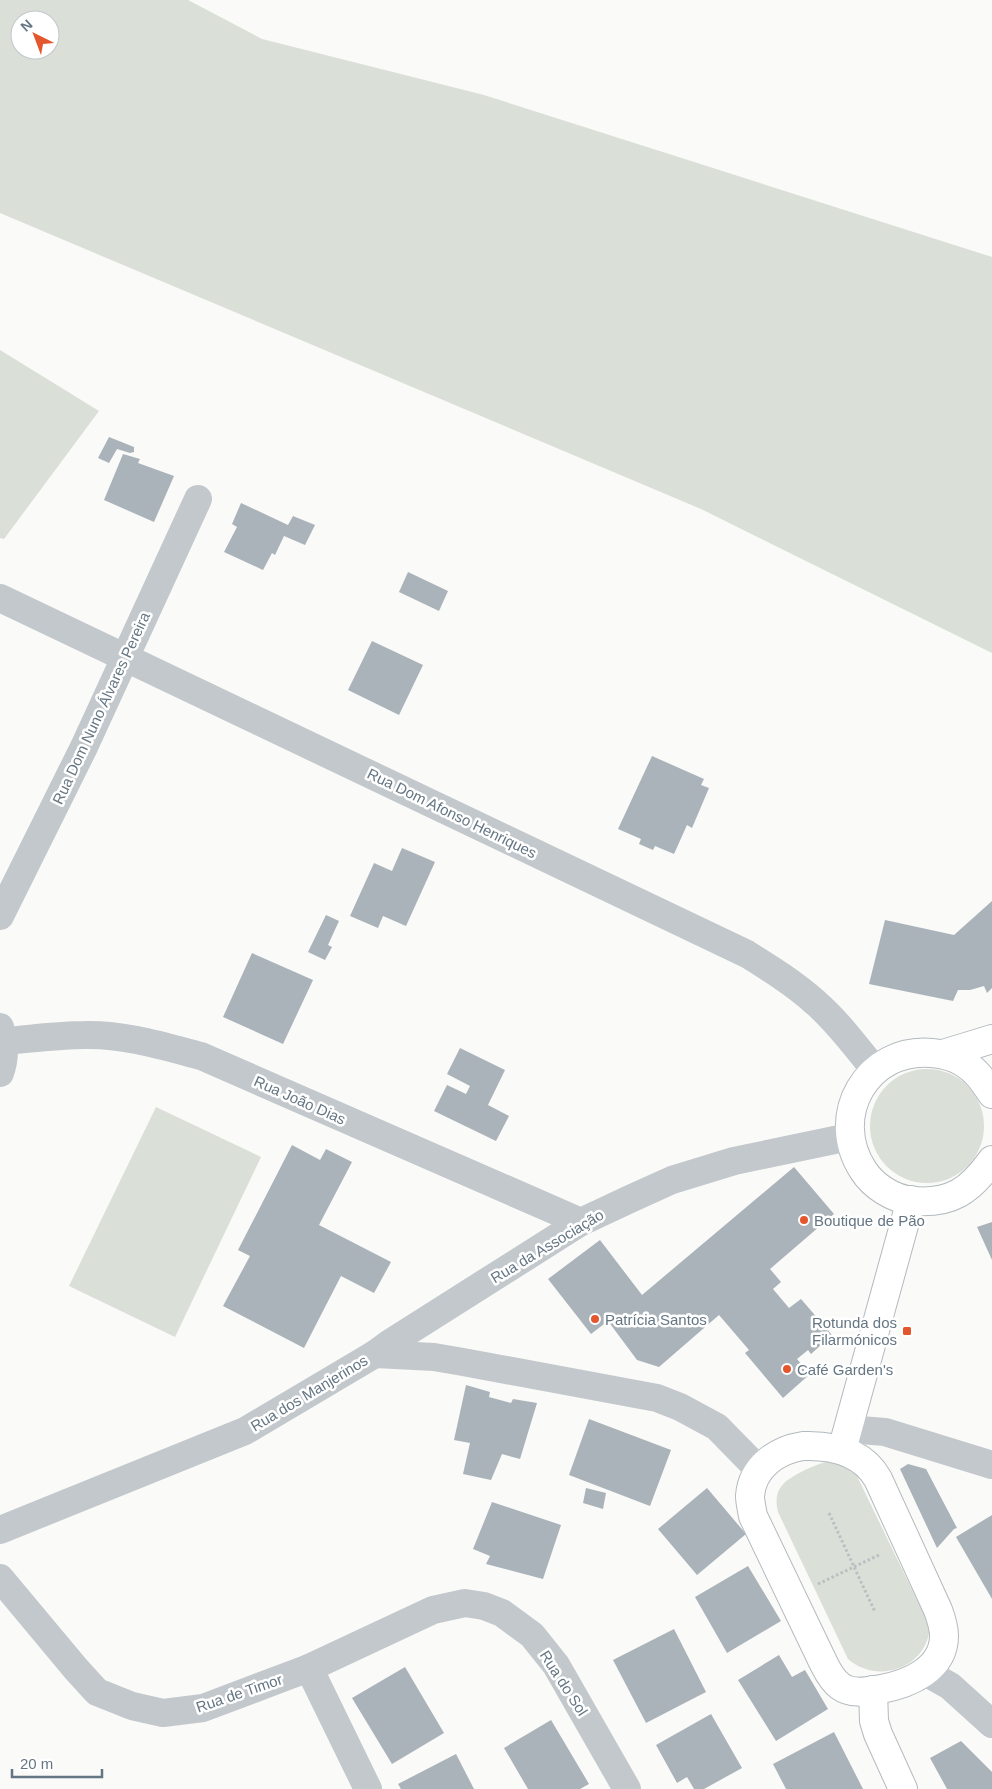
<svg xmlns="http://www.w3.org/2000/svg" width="992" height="1789" viewBox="0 0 992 1789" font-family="Helvetica,sans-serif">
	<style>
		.green { fill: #dadfd7; fill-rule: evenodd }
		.building { fill: #aab3b9 }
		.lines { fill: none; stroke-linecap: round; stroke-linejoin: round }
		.secondary-casing { stroke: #b3babf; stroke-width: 30 }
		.path { stroke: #bbbfc2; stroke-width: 3; stroke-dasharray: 2.5 2.5; stroke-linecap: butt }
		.street { stroke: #c3c8cc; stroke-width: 28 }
		.secondary { stroke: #fff; stroke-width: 28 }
		.poi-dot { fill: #e4572e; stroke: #fff; stroke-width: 2 }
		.labels { text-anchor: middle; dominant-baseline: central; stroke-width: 5; stroke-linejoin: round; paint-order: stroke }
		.street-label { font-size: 15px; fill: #657683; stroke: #fff }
		.poi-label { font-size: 15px; fill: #657683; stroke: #fff; text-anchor: start }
	</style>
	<rect width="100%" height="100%" fill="#fafaf8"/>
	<!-- green -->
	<g class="green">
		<path d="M0,0H188L262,39L484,95L992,257V653L701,509L0,213ZM20,20H50V50H20Z"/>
		<path d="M0,350L99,411L4,539L0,538Z"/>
		<circle cx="927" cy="1126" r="57"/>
		<path d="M156,1107L261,1157L175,1337L69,1286Z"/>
		<path d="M832,1461L850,1468L856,1474L930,1627C927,1668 878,1685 848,1659L778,1512C772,1487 786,1480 805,1470C814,1466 822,1462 832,1461Z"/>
	</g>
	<!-- building -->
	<g class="building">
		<path d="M109,437L134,447V452L130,453L117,449L109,463L98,458Z"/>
		<path d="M123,454L140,459L138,463L174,476L154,522L104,500Z"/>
		<path d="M241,503L288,525L293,516L315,525L305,545L284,536L275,555L272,553L263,570L224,552L237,527L232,524Z"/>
		<path d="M408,572L448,591L439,611L399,592Z"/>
		<path d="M372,641L423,665L399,715L348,690Z"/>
		<path d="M652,756L704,779L701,785L709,788L692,828L687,825L674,854L655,846L653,850L639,844L641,839L618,829Z"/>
		<path d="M402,848L435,862L406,926L383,916L378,928L350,916L374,863L392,871Z"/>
		<path d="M992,901V988L987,993L984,986L970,990H958L953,1001L869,984L885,920L954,935Z"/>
		<path d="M326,915L339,921L328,945L332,947L325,960L308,952Z"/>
		<path d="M252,953L313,980L283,1044L223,1017Z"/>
		<path d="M460,1048L505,1070L488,1105L509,1116L496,1141L434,1111L447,1085L466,1094L470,1086L447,1074Z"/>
		<path d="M292,1145L320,1160L326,1149L352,1162L319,1225L391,1262L374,1293L341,1276L304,1348L223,1306L250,1256L238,1250Z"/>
		<path d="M794,1167L834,1214L770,1269L781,1282L773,1289L789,1308L801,1299L832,1335L811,1354L808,1350L797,1359L810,1374L783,1398L745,1353L749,1350L719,1315L659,1367L637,1360L608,1321L591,1334L548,1279L600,1240L642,1295Z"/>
		<path d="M992,1222V1260L977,1227Z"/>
		<path d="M466,1385L490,1392L489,1397L511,1403L513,1399L537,1403L520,1459L502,1454L491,1480L463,1474L470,1443L454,1440Z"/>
		<path d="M589,1419L671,1450L650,1506L569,1475Z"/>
		<path d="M908,1464L926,1469L957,1528L954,1529L937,1548L900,1469Z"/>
		<path d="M586,1488L606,1493L603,1509L583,1503Z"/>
		<path d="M707,1488L746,1534L697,1575L658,1529Z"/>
		<path d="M492,1502L561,1525L543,1579L486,1564L490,1556L473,1549Z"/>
		<path d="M992,1515V1599L956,1537Z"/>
		<path d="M748,1566L781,1621L727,1653L695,1597Z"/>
		<path d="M674,1629L706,1692L646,1723L613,1660Z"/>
		<path d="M779,1655L792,1677L805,1670L828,1709L776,1741L738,1680Z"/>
		<path d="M405,1667L444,1733L392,1764L352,1698Z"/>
		<path d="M711,1714L742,1768L704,1789H694L687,1777L677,1783L656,1745Z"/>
		<path d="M551,1720L589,1784L580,1789H528L504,1748Z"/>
		<path d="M834,1732L863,1789H786L773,1764Z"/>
		<path d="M961,1741L992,1772V1789H947L930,1758Z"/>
		<path d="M456,1754L474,1789H401L398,1784Z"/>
	</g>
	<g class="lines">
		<!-- secondary casing -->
		<g class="secondary-casing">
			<g id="secondary">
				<path d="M943,1054L992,1039"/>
				<path d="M992,1094C984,1082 977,1071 964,1063C955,1057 943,1054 932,1053C867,1047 828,1116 863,1170C873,1186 893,1199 913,1201C951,1204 970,1191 992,1160"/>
				<path d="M803,1446C834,1445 863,1452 878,1479L938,1610C941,1618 944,1627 944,1636C944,1669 909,1684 881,1689C868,1691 852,1695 840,1686C833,1681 828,1672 824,1664L753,1516C752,1510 750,1502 750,1496C752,1467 777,1450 803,1446Z"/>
				<path d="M842,1450L911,1200"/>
				<path d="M873,1690L874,1721L878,1734L903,1789"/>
			</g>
		</g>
		<!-- path -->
		<g class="path">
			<path d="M829,1513L875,1612"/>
			<path d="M818,1584L881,1554"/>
		</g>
		<!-- street -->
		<g class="street">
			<path d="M0,598L747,954C771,969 795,984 816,1003C838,1022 856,1047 875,1070"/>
			<path d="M0,916L84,747L198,499"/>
			<path d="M0,1027C5,1043 6,1057 0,1073"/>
			<path d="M5,1041C31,1039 58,1035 85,1035C124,1034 163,1046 201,1056L581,1222"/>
			<path d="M375,1354L434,1357L463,1362L657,1398L680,1407L717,1427L759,1470"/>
			<path d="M848,1429L885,1432L992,1465"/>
			<path d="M0,1530L245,1431L375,1354L390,1343L581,1222L630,1199L672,1180L734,1161L849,1137"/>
			<path d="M0,1578L76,1669L97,1692L132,1706L163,1713L203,1708L309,1668L368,1789"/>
			<path d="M309,1668L433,1610L465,1603L484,1606L502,1613L532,1635L556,1665L627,1789"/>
			<path d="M925,1672L950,1686L992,1724"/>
		</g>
		<!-- secondary -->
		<use href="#secondary" class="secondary"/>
	</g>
	<!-- markers -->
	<g class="poi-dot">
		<circle cx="804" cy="1220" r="5"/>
		<circle cx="595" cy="1319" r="5"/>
		<rect x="902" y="1326" width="10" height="10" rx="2.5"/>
		<circle cx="787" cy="1369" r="5"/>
	</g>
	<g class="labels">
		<!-- street labels -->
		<g class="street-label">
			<text transform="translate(101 708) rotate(-65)">Rua Dom Nuno Álvares Pereira</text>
			<text transform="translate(452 813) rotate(26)">Rua Dom Afonso Henriques</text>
			<text transform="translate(300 1100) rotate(24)">Rua João Dias</text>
			<text transform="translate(547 1246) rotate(-31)">Rua da Associação</text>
			<text transform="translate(309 1393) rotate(-31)">Rua dos Manjerinos</text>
			<text transform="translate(564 1683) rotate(57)">Rua do Sol</text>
			<text transform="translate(239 1693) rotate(-19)">Rua de Timor</text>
		</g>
		<!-- poi labels -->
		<g class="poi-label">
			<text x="814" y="1220">Boutique de Pão</text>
			<text x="605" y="1319">Patrícia Santos</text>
			<text x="897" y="1322" text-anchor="end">Rotunda dos<tspan x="897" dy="17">Filarmónicos</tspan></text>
			<text x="797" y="1369">Café Garden's</text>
		</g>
	</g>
	<!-- north arrow -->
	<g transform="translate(35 35) rotate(318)"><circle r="24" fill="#ffffff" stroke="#c1c8cd"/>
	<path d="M0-4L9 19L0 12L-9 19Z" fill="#e4572e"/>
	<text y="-8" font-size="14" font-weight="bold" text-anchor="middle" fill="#657683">N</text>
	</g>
	<!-- scale -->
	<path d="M12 1769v8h90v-8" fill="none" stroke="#657683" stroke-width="2.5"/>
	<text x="20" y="1769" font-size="15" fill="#657683" stroke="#ffffff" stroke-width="4" paint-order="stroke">20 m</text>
</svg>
